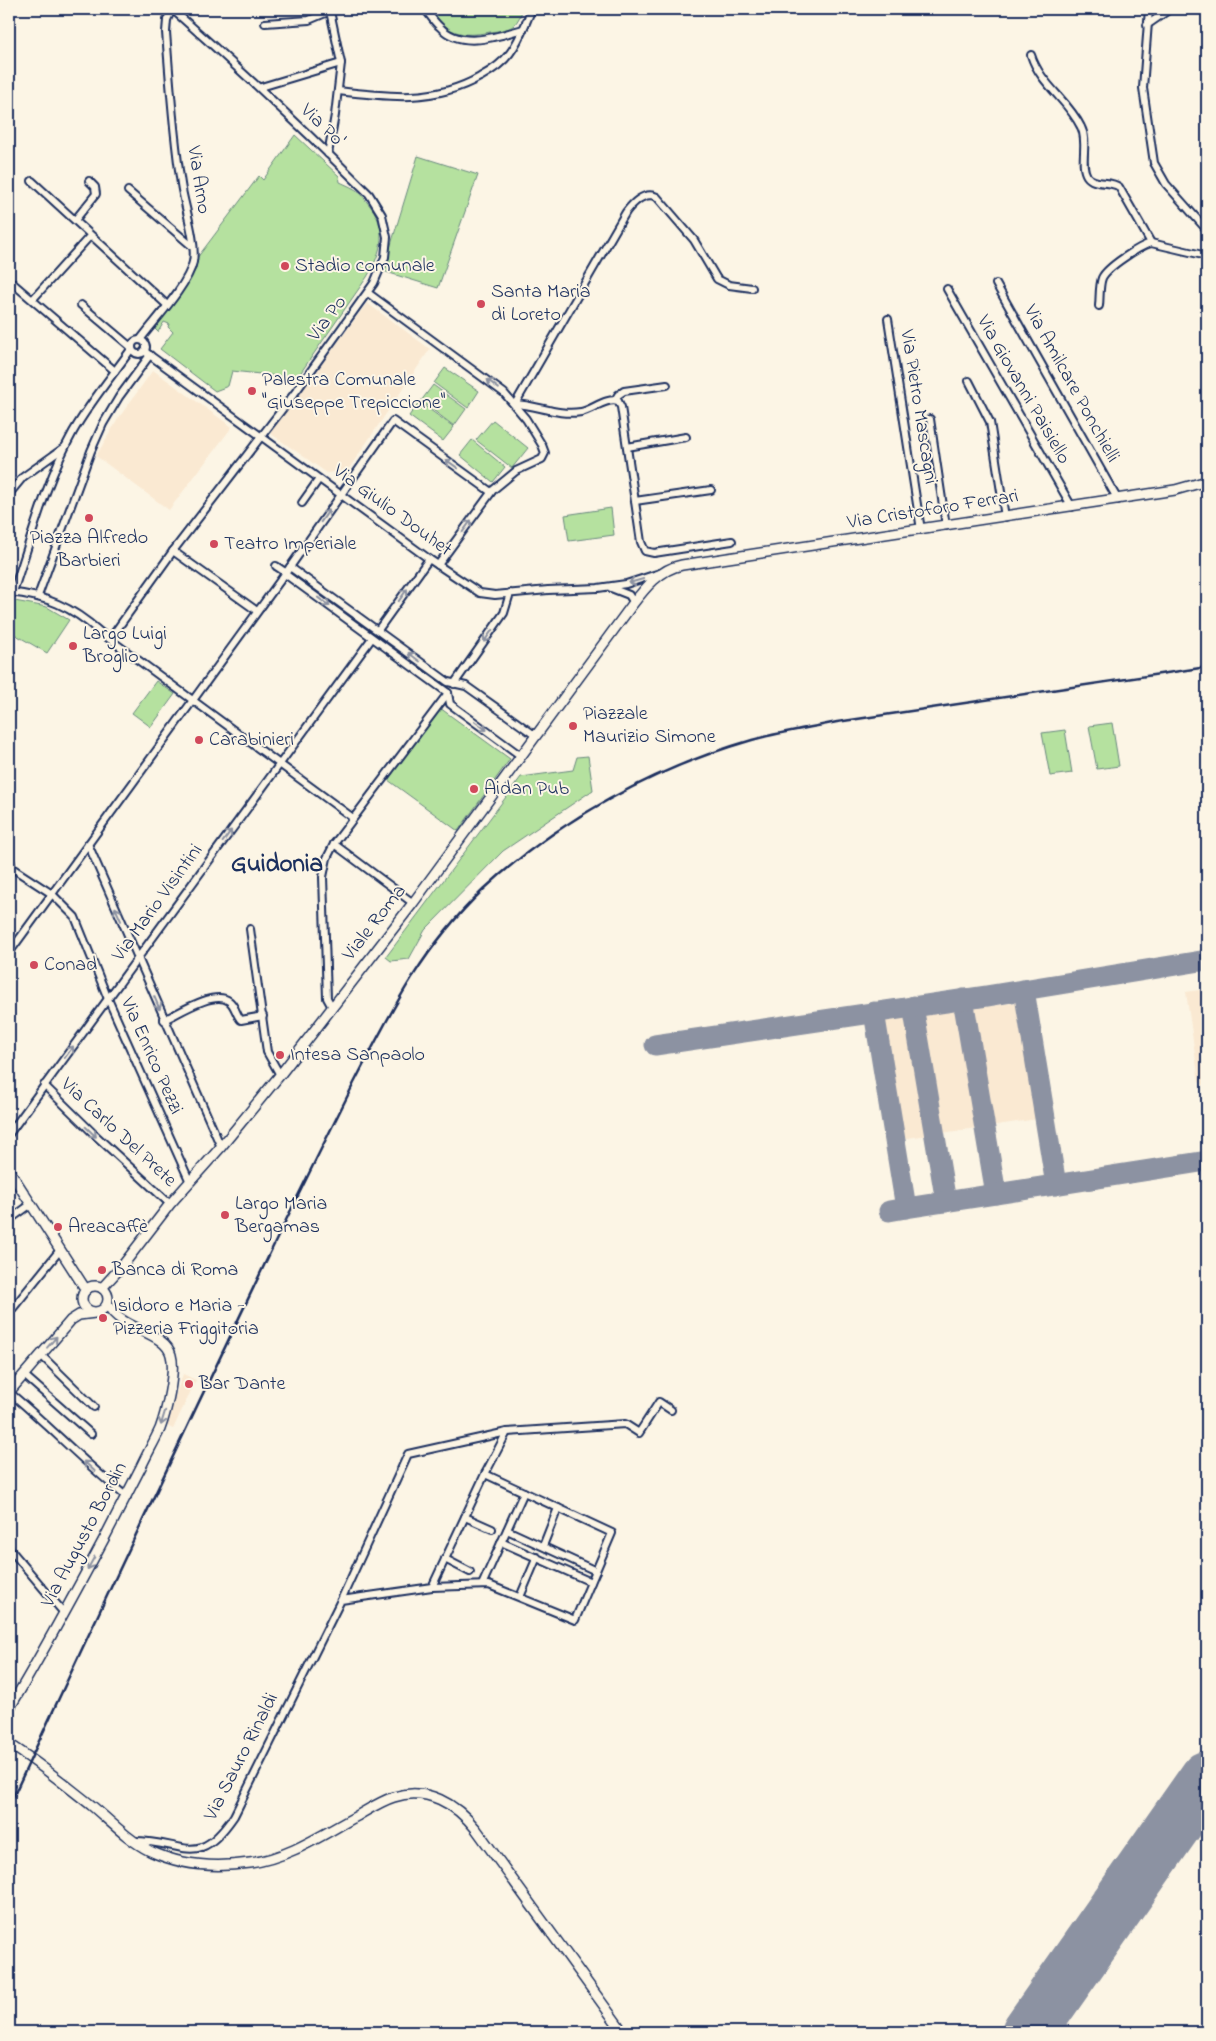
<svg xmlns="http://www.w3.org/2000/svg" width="1216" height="2041" viewBox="0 0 1216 2041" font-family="'Indie Flower',sans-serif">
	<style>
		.built { fill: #fae9d2 }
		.green { fill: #b5e19f; stroke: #68887e }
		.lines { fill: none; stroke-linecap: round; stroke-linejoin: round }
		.taxiway { stroke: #8c92a2; stroke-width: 21 }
		.runway { stroke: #8c92a2; stroke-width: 55 }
		.street-casing { stroke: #1b2f5e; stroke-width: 10 }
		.secondary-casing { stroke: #1b2f5e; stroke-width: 12 }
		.street { stroke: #fcf5e5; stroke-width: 6 }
		.secondary { stroke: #fcf5e5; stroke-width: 9 }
		.rail { stroke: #1b2f5e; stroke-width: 2.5 }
		.oneway { stroke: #8c92a2 }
		.poi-dot { fill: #d1495b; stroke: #fcf5e5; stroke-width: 2 }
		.labels { text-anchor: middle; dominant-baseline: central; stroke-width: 4; stroke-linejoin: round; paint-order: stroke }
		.street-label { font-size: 20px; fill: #1b2f5e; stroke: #fcf5e5 }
		.poi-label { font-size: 20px; fill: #1b2f5e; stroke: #fcf5e5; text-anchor: start }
		.district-label { font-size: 25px; font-weight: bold; fill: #1b2f5e; stroke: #fcf5e5 }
	</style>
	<rect width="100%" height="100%" fill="#fcf5e5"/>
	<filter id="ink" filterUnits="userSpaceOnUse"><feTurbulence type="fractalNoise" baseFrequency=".02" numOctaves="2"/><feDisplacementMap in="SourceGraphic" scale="10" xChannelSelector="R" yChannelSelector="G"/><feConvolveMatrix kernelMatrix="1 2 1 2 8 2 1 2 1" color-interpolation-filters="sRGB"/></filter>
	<g filter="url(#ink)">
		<!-- built -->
		<g class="built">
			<path d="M367,303L430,349L348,470L327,473L270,433Z"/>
			<path d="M153,370L232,427L169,510L96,456L118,419Z"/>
			<path d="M1207,989V1088L1199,1082L1186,992Z"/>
			<path d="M1033,1000L1051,1117L887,1141L869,1023Z"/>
			<path d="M183,1374L196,1380L173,1429L165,1425Z"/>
		</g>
		<!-- green -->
		<g class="green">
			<path d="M428,9H450L453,13L458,9H523C521,14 518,22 513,26C507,30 498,31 490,32C461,38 447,33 428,9Z"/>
			<path d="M295,135L339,176L340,182C346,185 355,188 360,193C363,195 365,200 367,202C389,227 382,252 367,277L297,378L232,371L228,386L215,391L160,349L173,332L168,327L169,324L164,322L158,332L155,329L196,269L197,258L259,176L263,180Z"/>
			<path d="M418,156L478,175L438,288L383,271Z"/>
			<path d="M445,368L479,391L468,408L434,383Z"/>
			<path d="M433,385L466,409L454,426L421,401Z"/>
			<path d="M419,402L454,427L443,441L409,416Z"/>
			<path d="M493,420L528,448L512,468L476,440Z"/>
			<path d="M472,440L505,467L493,482L460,455Z"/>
			<path d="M611,508L614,535L569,541L565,515Z"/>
			<path d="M9,600L47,607L69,620L47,653L9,631Z"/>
			<path d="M156,681L175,694L151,727L132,713Z"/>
			<path d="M440,708L510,759L458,831L388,780Z"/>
			<path d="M1112,723L1119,766L1097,769L1089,726Z"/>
			<path d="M1065,730L1072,773L1050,776L1042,733Z"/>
			<path d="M588,756L593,790L503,851L425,930L409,959L391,961L386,957L521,777L573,770L577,757Z"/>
		</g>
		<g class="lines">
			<!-- taxiway -->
			<g class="taxiway">
				<path d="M1024,990L1056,1185"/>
				<path d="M963,999L996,1194"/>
				<path d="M913,1006L946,1202"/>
				<path d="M874,1012L906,1208L1207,1161"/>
				<path d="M655,1045L987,996L1207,960"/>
				<path d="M889,1211L906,1208"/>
			</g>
			<!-- runway -->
			<path class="runway" d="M1029,2032L1207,1778"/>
			<!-- street casing -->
			<g class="street-casing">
				<g id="street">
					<path d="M425,9C430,15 434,22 440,27C461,50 498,36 523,29"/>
					<path d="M1149,9L1143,88L1154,163L1166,184L1207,230"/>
					<path d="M265,23L309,20L335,9"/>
					<path d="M1147,25L1170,9"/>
					<path d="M1031,55C1040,84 1068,100 1081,127C1089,142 1079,164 1087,176C1094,186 1110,180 1119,187L1151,243"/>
					<path d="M261,87L341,63"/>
					<path d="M338,91C387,97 435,103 480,77C491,71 502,64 510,53C520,40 525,24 532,9"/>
					<path d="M328,154L335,115L341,63L330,11"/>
					<path d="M32,181L167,305"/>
					<path d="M128,191L193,247"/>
					<path d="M75,220L96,194L95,187L89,181"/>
					<path d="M9,280L115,371"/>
					<path d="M996,284L1118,500"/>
					<path d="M947,289L1072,507"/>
					<path d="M368,293L504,393L526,419L542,445L545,453L542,459L516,471L493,490L438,565"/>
					<path d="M33,299L90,236"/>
					<path d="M1099,306C1100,297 1099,286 1102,278C1107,267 1140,246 1151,243L1207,256"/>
					<path d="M888,319L921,530"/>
					<path d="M140,340C155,320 188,285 193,262C197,242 184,205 181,184C173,133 170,83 166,32L167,20L172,9"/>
					<circle cx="139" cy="347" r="7"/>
					<path d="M144,351L429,559L480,593L495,595L548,590L598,588L626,584L660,573"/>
					<path d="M969,381L990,422L1005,517"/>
					<path d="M615,400L618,395L624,391L667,385"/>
					<path d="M930,419L946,526"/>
					<path d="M627,447L686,437"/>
					<path d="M9,494L23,477L65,447"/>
					<path d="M635,501L711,490"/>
					<path d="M302,503L319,479"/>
					<path d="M732,541L654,553L645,551L641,542L621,407L618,401C607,397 592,410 581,412C557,416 538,405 515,404L626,212C633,203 645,191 657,197L694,240L717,279L729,285L752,288"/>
					<path d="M173,551L257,611"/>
					<path d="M276,566L285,572"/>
					<path d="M290,567L448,682L466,686L536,736"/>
					<path d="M285,574L448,693"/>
					<path d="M611,588L629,595L634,603"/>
					<path d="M9,592C46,596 71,606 100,632L353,818"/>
					<path d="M13,592C31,539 46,481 73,432C90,402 112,376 132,348L81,305"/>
					<path d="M38,596L91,451L103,424L119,397L150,355"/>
					<path d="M378,630L429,559"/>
					<path d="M110,639L173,551L297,390L374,283L385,257L387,237L382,215L369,194C305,130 239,68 172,9"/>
					<path d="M454,684L504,613L510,593"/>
					<path d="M448,693L450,704L521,756"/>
					<path d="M88,844L221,1147"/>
					<path d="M334,844L413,903"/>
					<path d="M9,855L12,868L52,894L75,917L108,999L190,1182"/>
					<path d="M250,929L267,1052L280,1075"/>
					<path d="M9,953L290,567L393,421L491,492"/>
					<path d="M332,1007L327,998L323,877L327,858L334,844L448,693"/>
					<path d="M164,1020C179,1013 214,990 229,1001C235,1005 236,1015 241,1020L263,1016"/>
					<path d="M44,1085L94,1134L170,1204"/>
					<path d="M9,1134L372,638"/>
					<path d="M9,1220L30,1205"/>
					<path d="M9,1313L60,1250"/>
					<path d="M41,1355L94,1407"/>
					<path d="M24,1375L91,1434"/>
					<path d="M9,1392C50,1426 85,1464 127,1497"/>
					<path d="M507,1432L625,1424L639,1433L659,1402L671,1410"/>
					<path d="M465,1517L492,1529"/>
					<path d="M507,1530L596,1571"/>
					<path d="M501,1542L591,1582"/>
					<path d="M543,1546L558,1508"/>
					<path d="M9,1548L64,1613"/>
					<path d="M445,1559L470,1572"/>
					<path d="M482,1585L524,1492"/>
					<path d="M432,1587L485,1474"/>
					<path d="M520,1597L537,1557"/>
					<path d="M134,1841C186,1841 197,1870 234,1816L341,1600L432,1587L489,1585L575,1620L612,1533L485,1474L507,1432L408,1454L341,1600"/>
				</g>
			</g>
			<!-- secondary casing -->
			<g class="secondary-casing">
				<g id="secondary">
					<path d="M9,1170L86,1290"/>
					<circle cx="95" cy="1299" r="13"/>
					<path d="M102,1288L123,1265L170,1204L221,1147L280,1075L413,903L632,605C645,588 660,569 682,565L1175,490L1207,481"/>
					<path d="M9,1392L71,1320L79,1315L95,1313"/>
					<path d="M9,1709C43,1653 74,1595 105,1537C117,1514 129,1490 141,1467C147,1454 154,1442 160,1429C166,1413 176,1372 171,1355C165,1331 120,1330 108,1305"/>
					<path d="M9,1744C38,1762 64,1784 91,1805C110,1821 128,1840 150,1851C182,1866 216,1868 250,1863C289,1858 323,1834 357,1816C369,1809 381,1801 394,1797C427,1786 456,1804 476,1829L623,2032"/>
				</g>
			</g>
			<!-- street -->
			<use href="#street" class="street"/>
			<!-- secondary -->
			<use href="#secondary" class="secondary"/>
			<!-- rail -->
			<path class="rail" d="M9,1806C94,1621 182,1437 270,1253C297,1197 325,1141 353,1085C391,1011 422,948 484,889C558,820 655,768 752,740C780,732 808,728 837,722L1207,667"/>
		</g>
		<!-- one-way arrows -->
		<defs><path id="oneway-shaft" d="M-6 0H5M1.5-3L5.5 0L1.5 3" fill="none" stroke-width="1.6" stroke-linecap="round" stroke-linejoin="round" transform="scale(1.25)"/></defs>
		<g class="oneway">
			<use href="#oneway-shaft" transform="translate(493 384) rotate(-142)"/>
			<use href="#oneway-shaft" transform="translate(452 464) rotate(-144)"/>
			<use href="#oneway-shaft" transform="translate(325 516) rotate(-55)"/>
			<use href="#oneway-shaft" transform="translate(467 526) rotate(-54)"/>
			<use href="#oneway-shaft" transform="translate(636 581) rotate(164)"/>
			<use href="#oneway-shaft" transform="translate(403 595) rotate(-55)"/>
			<use href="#oneway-shaft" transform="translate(324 602) rotate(36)"/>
			<use href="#oneway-shaft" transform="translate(488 636) rotate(125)"/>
			<use href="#oneway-shaft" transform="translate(414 657) rotate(-143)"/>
			<use href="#oneway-shaft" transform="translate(481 726) rotate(36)"/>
			<use href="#oneway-shaft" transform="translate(227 836) rotate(-54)"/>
			<use href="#oneway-shaft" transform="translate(118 914) rotate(-114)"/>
			<use href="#oneway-shaft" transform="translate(157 1003) rotate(67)"/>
			<use href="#oneway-shaft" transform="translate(69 1052) rotate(-54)"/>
			<use href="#oneway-shaft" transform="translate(91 1132) rotate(44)"/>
			<use href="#oneway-shaft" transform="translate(52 1342) rotate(-49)"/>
			<use href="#oneway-shaft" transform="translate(163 1418) rotate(107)"/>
			<use href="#oneway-shaft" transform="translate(89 1466) rotate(-138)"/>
			<use href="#oneway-shaft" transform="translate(91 1563) rotate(119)"/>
		</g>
	</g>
	<!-- markers -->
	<g class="poi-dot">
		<circle cx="285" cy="266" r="5"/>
		<circle cx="481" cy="304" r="5"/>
		<circle cx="252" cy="391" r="5"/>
		<circle cx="89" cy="518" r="5"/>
		<circle cx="214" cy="544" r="5"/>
		<circle cx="73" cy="646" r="5"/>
		<circle cx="573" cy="726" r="5"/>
		<circle cx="199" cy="740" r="5"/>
		<circle cx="474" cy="789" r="5"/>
		<circle cx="34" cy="965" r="5"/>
		<circle cx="280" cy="1055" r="5"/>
		<circle cx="225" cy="1215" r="5"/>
		<circle cx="58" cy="1227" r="5"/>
		<circle cx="102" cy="1270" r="5"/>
		<circle cx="103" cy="1318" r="5"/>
		<circle cx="189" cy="1384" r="5"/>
	</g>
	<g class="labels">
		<!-- street labels -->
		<g class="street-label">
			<text transform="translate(322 126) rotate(44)">Via Po'</text>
			<text transform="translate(198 180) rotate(81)">Via Arno</text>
			<text transform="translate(328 319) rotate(-53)">Via Po</text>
			<text transform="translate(1071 384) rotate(61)">Via Amilcare Ponchielli</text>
			<text transform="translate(1023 390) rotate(60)">Via Giovanni Paisiello</text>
			<text transform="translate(918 407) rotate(81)">Via Pietro Mascagni</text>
			<text transform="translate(933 510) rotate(-9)">Via Cristoforo Ferrari</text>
			<text transform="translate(392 511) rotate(36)">Via Giulio Douhet</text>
			<text transform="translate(158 903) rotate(-54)">Via Mario Visintini</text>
			<text transform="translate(375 923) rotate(-52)">Viale Roma</text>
			<text transform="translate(151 1056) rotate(66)">Via Enrico Pezzi</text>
			<text transform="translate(118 1133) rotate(43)">Via Carlo Del Prete</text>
			<text transform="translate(85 1535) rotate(-62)">Via Augusto Bordin</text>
			<text transform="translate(242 1757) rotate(-63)">Via Sauro Rinaldi</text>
		</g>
		<!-- poi labels -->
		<g class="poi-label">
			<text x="295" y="266">Stadio comunale</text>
			<text x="491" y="292">Santa Maria<tspan x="491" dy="23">di Loreto</tspan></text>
			<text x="262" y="380">Palestra Comunale<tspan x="262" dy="23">"Giuseppe Trepiccione"</tspan></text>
			<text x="89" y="538" text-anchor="middle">Piazza Alfredo<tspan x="89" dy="23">Barbieri</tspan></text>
			<text x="224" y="544">Teatro Imperiale</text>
			<text x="83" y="634">Largo Luigi<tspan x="83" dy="23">Broglio</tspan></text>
			<text x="583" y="714">Piazzale<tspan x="583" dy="23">Maurizio Simone</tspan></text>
			<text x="209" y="740">Carabinieri</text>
			<text x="484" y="789">Aidan Pub</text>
			<text x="44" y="965">Conad</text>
			<text x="290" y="1055">Intesa Sanpaolo</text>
			<text x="235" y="1204">Largo Maria<tspan x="235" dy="23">Bergamas</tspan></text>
			<text x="68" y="1227">Areacaffè</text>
			<text x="112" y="1270">Banca di Roma</text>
			<text x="113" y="1306">Isidoro e Maria -<tspan x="113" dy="23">Pizzeria Friggitoria</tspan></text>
			<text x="199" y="1384">Bar Dante</text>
		</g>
		<!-- district labels -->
		<g class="district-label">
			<text x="277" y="865">Guidonia</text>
		</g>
	</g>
	<!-- margin -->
	<rect width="1216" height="2041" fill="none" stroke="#fcf5e5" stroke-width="30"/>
	<rect x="15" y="15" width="1186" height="2011" fill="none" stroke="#1b2f5e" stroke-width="2" filter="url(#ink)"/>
</svg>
